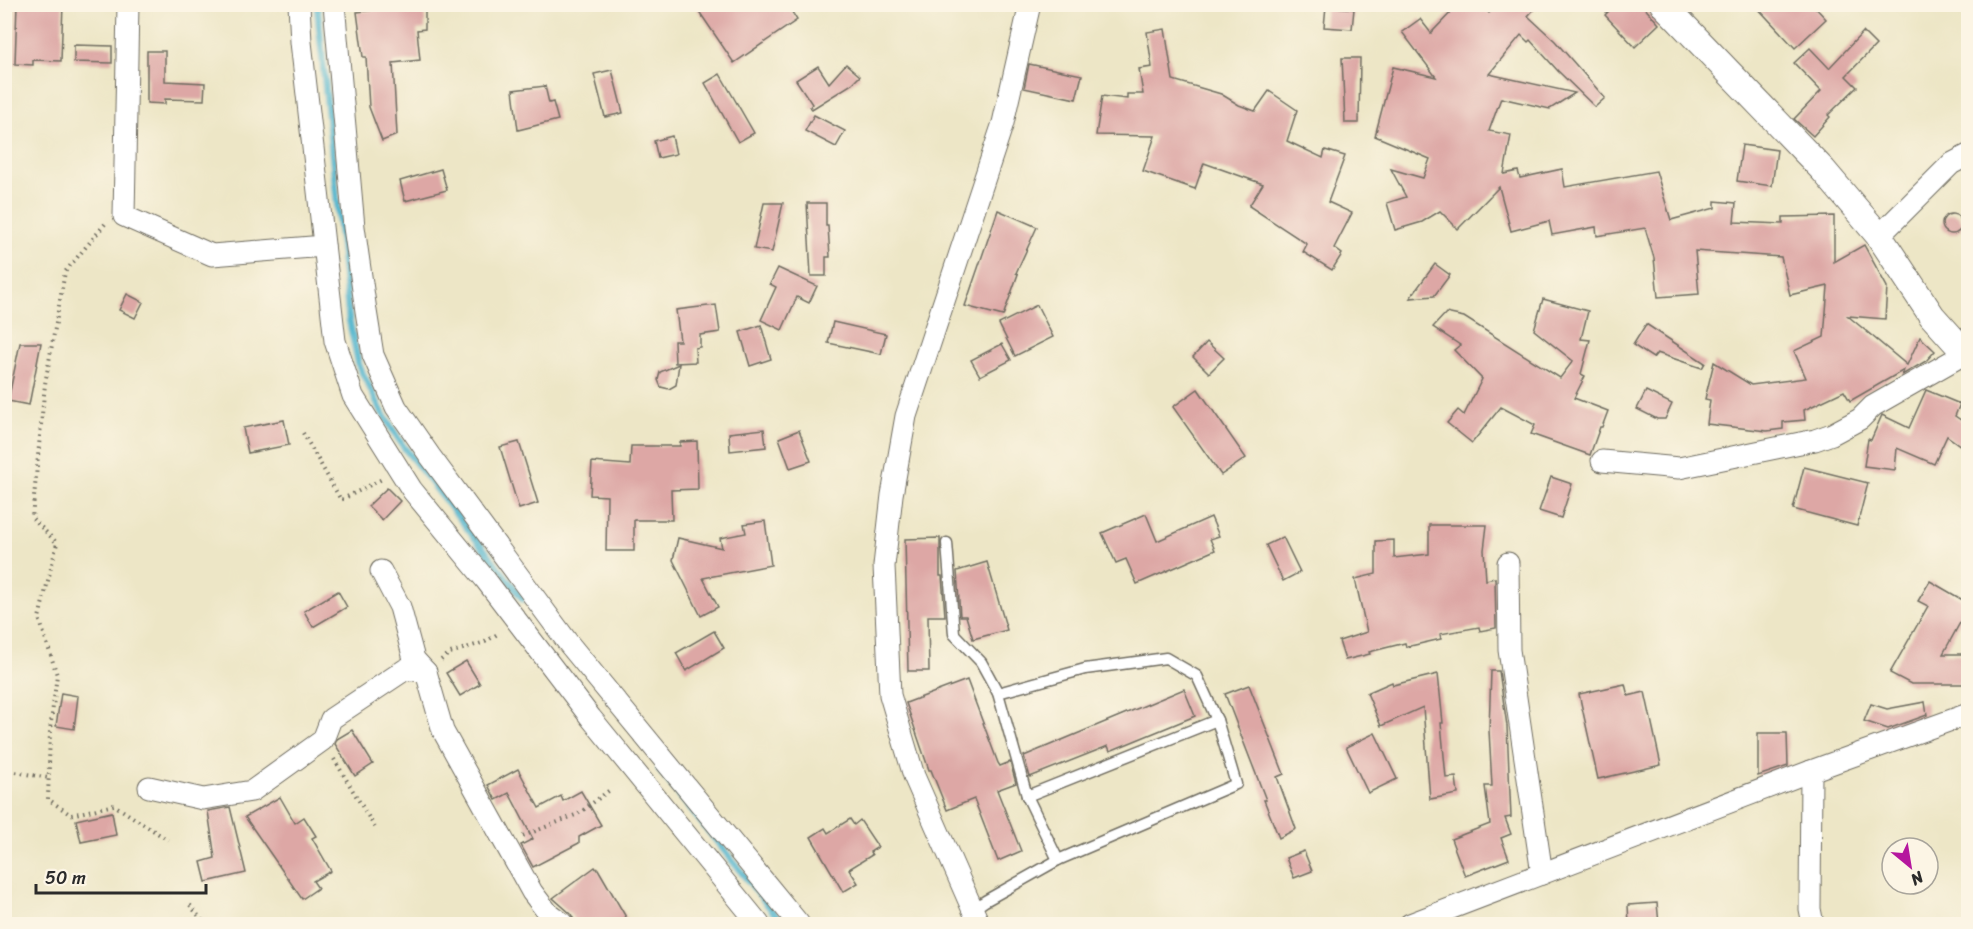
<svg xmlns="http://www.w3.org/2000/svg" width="1973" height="929" viewBox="0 0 1973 929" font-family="Sriracha,sans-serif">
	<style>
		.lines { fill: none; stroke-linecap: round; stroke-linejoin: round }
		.stream { stroke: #4eb4cd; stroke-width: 7 }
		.building { fill: #dda7a5 }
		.service-casing { stroke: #6f6c61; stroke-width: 13 }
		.minor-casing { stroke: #6f6c61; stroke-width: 23 }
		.tertiary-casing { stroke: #6f6c61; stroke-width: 28 }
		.path { stroke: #6f6c61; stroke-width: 4; stroke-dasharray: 1.5 4.5; stroke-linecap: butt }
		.service { stroke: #fff; stroke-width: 10 }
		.minor { stroke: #fff; stroke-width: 21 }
		.tertiary { stroke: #fff; stroke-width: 26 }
	</style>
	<rect width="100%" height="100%" fill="#fcf5e5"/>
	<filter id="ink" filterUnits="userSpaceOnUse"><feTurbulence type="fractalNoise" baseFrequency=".0167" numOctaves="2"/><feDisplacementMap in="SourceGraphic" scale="12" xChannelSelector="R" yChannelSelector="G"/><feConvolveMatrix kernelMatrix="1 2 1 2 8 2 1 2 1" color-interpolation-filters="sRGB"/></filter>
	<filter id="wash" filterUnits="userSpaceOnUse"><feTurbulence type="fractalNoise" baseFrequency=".008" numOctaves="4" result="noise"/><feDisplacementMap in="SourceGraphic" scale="24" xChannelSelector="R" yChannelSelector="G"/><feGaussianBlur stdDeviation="1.35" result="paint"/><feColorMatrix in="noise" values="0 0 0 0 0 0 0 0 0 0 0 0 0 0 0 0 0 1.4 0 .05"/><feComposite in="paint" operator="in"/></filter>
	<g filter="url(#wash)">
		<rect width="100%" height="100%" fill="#ede6c6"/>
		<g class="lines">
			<!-- stream -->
			<g class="stream">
				<path d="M317,4L349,319L359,366L383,414L403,446L523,599"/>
				<path d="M659,769L783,924"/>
			</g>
		</g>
		<g id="blocks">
			<!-- building -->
			<g class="building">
				<path d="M17,4H63L61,61L33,60V65L15,64Z"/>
				<path d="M425,4V29L417,30L420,60L393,63L397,135L382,141L369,107L366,57H363L357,12Z"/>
				<path d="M694,4H787L797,20L734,63Z"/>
				<path d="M1459,4H1481L1489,13L1498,4H1539L1528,16L1555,41L1605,98L1595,107L1558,71L1530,40L1528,42L1521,35L1489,74L1575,93L1550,109L1501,98L1489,131L1511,135L1504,174L1518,171L1520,178L1562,169L1565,187L1656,171L1671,220L1715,208V201L1736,203L1734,222L1783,224V217L1834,216V262L1864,245L1887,287L1885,319L1848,316L1907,365L1920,337L1935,351L1926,361L1902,375L1904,370L1850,401L1844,391L1804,410L1805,420L1783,422V429L1767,431L1707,424L1710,400L1705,399L1714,362L1751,385L1806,378L1794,351L1824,337L1828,286L1790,295L1781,257L1695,251L1699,294L1658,297L1654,258L1645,228L1597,236L1596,227L1552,235L1549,221L1511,231L1499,187L1458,229L1440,211L1422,222L1395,230L1387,203L1406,197L1391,169L1423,178L1430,159L1375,136L1393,67L1436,77L1402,32L1420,19L1431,33Z"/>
				<path d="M1616,4H1641L1659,24L1635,47L1605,15Z"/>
				<path d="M1754,4H1812L1826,19L1795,48Z"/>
				<path d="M1326,6L1354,9L1352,29L1324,27Z"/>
				<path d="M1165,29L1173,80L1221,94L1239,105L1255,111L1269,91L1297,110L1287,141L1323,158L1325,150L1345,156L1328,202L1352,213L1334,248L1342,254L1332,270L1303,252L1307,244L1249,206L1263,184L1204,163L1195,189L1143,171L1155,136L1096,135L1102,96L1127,99V94H1143L1139,69L1152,67L1147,32Z"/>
				<path d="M1863,32L1876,45L1846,76L1857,87L1828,115L1830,117L1813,136L1794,119L1821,91L1794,63L1810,48L1829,68Z"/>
				<path d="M74,45L112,46V63L74,62Z"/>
				<path d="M147,51H165V81L205,83L204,100L165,99V104L147,103Z"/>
				<path d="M1342,58H1360L1359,123H1345Z"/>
				<path d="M846,64L860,76L852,84L812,109L810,107L812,104L796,80L818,66L829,83Z"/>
				<path d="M1029,64L1082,75L1076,99L1024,88Z"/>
				<path d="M612,70L623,113L605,117L594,74Z"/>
				<path d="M720,74L754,133L738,142L705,83Z"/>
				<path d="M545,86L549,103L553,102L558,120L518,130L513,90Z"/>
				<path d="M814,115L845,131L836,147L805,131Z"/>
				<path d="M672,136L676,154L658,158L654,141Z"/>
				<path d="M1742,145L1777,150L1772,186L1737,181Z"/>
				<path d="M441,169L447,190L405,201L400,181Z"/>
				<path d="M764,203H783L772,252L754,249Z"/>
				<path d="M807,203H826V226H828L830,257H826V276H811Z"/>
				<path d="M998,210L1037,227L1016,273L1018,274L1003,316L965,306Z"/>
				<circle cx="1952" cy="224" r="10"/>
				<path d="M1435,264L1450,275L1434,296L1410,298Z"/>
				<path d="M778,268L817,286L809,303L797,297L782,330L761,320L776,287L770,284Z"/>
				<path d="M127,294L143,302L135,318L119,310Z"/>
				<path d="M1543,299L1588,311L1581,339L1590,340L1581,374L1585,376L1574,398L1608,411L1602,427H1600L1590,455L1531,434L1535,425L1501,407L1472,443L1447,423L1458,410L1464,415L1482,379L1454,350L1460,345L1433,327L1446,313L1464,317L1560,378L1573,361L1534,330Z"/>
				<path d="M716,305L720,332L700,335V347L695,348L696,362L675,363L674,341H680L676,310Z"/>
				<path d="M1037,305L1053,337L1015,356L999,324Z"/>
				<path d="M833,322L886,334L881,354L828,343Z"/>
				<path d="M1646,324L1705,363L1702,368L1657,353L1653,358L1633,345Z"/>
				<path d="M761,325L771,359L750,366L740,332Z"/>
				<path d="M1207,342L1224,358L1209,373L1193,357Z"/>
				<path d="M20,343H41L29,405L8,401Z"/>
				<path d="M1002,344L1011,360L980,376L971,360Z"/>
				<path d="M679,364L676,385L669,389L661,387L658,380L660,372Z"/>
				<path d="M1198,389L1246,458L1221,475L1173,407Z"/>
				<path d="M1926,390L1960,404L1955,416L1968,425V451L1947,436L1934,464L1897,448L1895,470L1864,466L1868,439L1871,440L1882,415L1909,428Z"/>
				<path d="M1646,391L1672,404L1665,419H1657L1637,409Z"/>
				<path d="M284,420L289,445L248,453L243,428Z"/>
				<path d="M764,429L766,447L730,451L729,433Z"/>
				<path d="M799,430L811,461L790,468L779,438Z"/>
				<path d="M697,441L698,489L671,490L672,520H634V551H606L607,496L590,495L592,462L630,465L631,446H680V442Z"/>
				<path d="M519,442L538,503L519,509L500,447Z"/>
				<path d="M1804,467L1868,483L1857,526L1793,509Z"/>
				<path d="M1551,477L1572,484L1561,518L1539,511Z"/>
				<path d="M387,488L400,501L382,520L368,506Z"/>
				<path d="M1146,514L1157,541L1211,517L1219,536L1210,539L1215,550L1137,584L1126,559L1116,563L1102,533Z"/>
				<path d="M765,521L771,565L703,578L718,607L701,616L673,560L678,538L722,548L720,538L746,533L744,524Z"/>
				<path d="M1429,525H1487L1484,550L1486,580L1495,578L1496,628L1480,631L1479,627L1440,634L1441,639L1406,647L1405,643L1369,652L1370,654L1345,660L1339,641L1367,632L1355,579L1376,574V541L1394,540V558L1429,554Z"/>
				<path d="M1283,537L1300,572L1283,581L1266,545Z"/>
				<path d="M940,538V576H942L945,616H928L929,671H908L905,539Z"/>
				<path d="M987,562L1007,630L973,639L966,616H960L957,571Z"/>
				<path d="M1930,581L1968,603V608L1943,654H1968V684H1911L1890,673L1928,606L1918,601Z"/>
				<path d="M338,591L347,607L313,627L304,611Z"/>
				<path d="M714,631L724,648L686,671L676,653Z"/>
				<path d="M466,661L480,684L460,696L446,673Z"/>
				<path d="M1491,671H1499L1507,726L1511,817L1505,818L1511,834L1501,838L1509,859L1465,876L1451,839L1490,824L1485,786H1492L1489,730Z"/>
				<path d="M1438,674L1443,723H1441L1446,778L1456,777L1458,794L1430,799L1423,707L1381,726L1367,693L1392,682L1393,685Z"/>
				<path d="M967,680L998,763L1000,766L1010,762L1016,783L997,790L1021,851L998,861L974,799L947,810L931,770H929L906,703Z"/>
				<path d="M1625,684L1628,696L1645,692L1661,765L1598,779L1579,694Z"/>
				<path d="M1249,685L1284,774L1277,777L1296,829L1279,838L1264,800H1266L1225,694Z"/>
				<path d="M1184,689L1195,716L1110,751L1108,746L1030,777L1024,756Z"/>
				<path d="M61,693L78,696L74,729L56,726Z"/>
				<path d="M1925,702L1927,715L1888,729L1864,721L1871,704L1887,709Z"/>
				<path d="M352,730L373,764L355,776L335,744L337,739Z"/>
				<path d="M1375,733L1397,779L1368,793L1346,747Z"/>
				<path d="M1758,733H1787L1788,766L1758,776Z"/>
				<path d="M518,769L539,808L561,796L563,801L581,791L601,825L579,837V843L533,867L521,845L533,839L509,793L496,800L488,785Z"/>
				<path d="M280,797L295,823L304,817L316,836L312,838L331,871L313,881L318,888L302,899L245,817Z"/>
				<path d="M230,807L246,873L206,882L201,862L215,858L208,811Z"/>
				<path d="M112,812L116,835L81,842L76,820Z"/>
				<path d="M850,819L854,825L860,820L878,847L870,852L872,855L849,869L858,883L843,892L811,837L825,828L828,833Z"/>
				<path d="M1304,851L1312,871L1294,878L1286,858Z"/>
				<path d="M595,867L597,870L598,869L630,924H576L571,914L553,898Z"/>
				<path d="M1657,903L1659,924H1629L1628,905Z"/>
			</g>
		</g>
	</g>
	<g filter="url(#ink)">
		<use href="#blocks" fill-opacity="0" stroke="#6f6c61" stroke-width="1.5"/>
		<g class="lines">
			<!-- service casing -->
			<g class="service-casing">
				<g id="service">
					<path d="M947,543L954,634L981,662L998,693L1027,796L1058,860"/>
					<path d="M1027,796L1217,720"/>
					<path d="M972,910L985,901L1058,860L1236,784L1217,720L1197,676L1166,658L1085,669L998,693"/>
				</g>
			</g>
			<!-- minor casing -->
			<g class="minor-casing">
				<g id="minor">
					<path d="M128,4L124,216L212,255L324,246"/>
					<path d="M299,4L301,42L335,341L353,396L412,490L485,579L591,718L759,924"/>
					<path d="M334,4L354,227L366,311L373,355L396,407L430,456L569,644L799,924"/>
					<path d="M1879,236L1951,164L1968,155"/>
					<path d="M1602,461L1679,468L1737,456L1815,440L1832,434L1860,419L1873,406L1966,353"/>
					<path d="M1508,563L1509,650L1542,874"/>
					<path d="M381,571L400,607L414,659L426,672L443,731L532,892L548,913L563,924"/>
					<path d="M1811,771L1810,909L1813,924"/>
					<path d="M149,787L203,799L252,791L323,740L331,719L406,669L426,672"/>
					<path d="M979,924L914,776L890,695L884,566L892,495L906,416L1003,123L1030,4"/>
					<path d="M1410,924L1811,771L1968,714"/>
				</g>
			</g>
			<!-- tertiary casing -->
			<g class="tertiary-casing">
				<path id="tertiary" d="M1663,4L1823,170L1879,236L1932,316L1968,356"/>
			</g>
			<!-- path -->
			<g class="path">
				<path d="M105,224L65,272L45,384L32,518L57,543L39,618L57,675L50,730L48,799L71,815L114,805L168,840"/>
				<path d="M303,433L341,500L382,479"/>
				<path d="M441,660L450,653L485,642L499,633"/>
				<path d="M334,759L377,831"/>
				<path d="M4,770L49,778"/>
				<path d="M523,836L578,814L611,789"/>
				<path d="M190,905L205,924"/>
			</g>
			<!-- service -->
			<use href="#service" class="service"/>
			<!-- minor -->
			<use href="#minor" class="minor"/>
			<!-- tertiary -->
			<use href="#tertiary" class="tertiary"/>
		</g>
	</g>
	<!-- margin -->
	<rect width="1973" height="929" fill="none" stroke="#fcf5e5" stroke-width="24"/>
	<!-- north arrow -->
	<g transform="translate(1910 866) rotate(150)"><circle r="28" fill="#fcf5e5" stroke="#a8a49b" stroke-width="1.5"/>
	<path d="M0-4.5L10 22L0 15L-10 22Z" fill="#b5179e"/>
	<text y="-9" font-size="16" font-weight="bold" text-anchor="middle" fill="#2b2b2b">N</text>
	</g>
	<!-- scale -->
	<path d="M36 884v9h170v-9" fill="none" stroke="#2b2b2b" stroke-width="3"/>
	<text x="45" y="884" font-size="18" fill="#2b2b2b" stroke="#fcf5e5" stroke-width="4.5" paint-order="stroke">50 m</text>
</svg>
